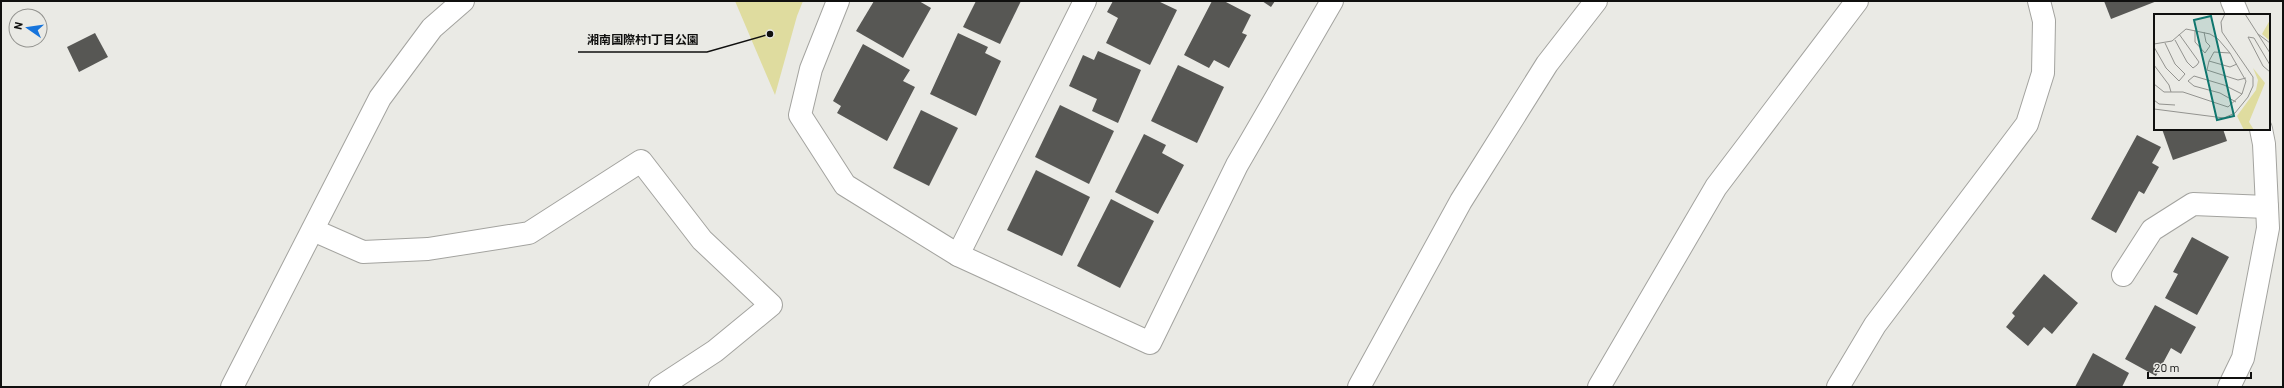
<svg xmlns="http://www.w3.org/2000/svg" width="2284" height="388" viewBox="0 0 2284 388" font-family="Barlow,'Noto Sans JP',sans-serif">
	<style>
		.green { fill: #dfdc9f }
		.building { fill: #575754 }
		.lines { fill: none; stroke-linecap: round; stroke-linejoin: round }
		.street-casing { stroke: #a3a39f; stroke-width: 24 }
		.secondary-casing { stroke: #a3a39f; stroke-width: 24 }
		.street { stroke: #fff; stroke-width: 22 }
		.secondary { stroke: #fff; stroke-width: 22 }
		.inset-road { fill: none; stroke: #93938f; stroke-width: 1 }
		.view { fill: #0f766e; fill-opacity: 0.15; stroke: #0f766e; stroke-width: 2 }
		.inset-edge { fill: none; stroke: #10100f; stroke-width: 2 }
		.leader { fill: none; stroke: #10100f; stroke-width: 1.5 }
		.callout-dot { fill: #10100f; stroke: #eaeae5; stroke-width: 1.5 }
		.callout-label { font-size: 12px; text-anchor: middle; font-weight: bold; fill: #10100f; stroke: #eaeae5; stroke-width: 4; stroke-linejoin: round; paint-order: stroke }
	</style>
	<rect width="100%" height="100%" fill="#eaeae5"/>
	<!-- green -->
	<path class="green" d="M735,1H803L797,16L775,95Z"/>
	<!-- building -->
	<g class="building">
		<path d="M874,1H919L931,8L903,58L856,31Z"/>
		<path d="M976,1H1021L1000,44L963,27Z"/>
		<path d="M1113,1H1158L1177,10L1150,65L1106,43L1118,18L1107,12Z"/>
		<path d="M1212,1H1224L1251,15L1242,33L1247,35L1229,68L1214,60L1209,68L1184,55Z"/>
		<path d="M1262,1H1275L1271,7Z"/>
		<path d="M2104,1H2157L2111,19Z"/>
		<path d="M95,33L108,57L79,72L67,47Z"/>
		<path d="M958,33L988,47L985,53L1001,61L976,116L930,94Z"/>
		<path d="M863,44L910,70L903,81L915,87L887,141L837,113L841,106L833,101Z"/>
		<path d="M1098,51L1141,70L1118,123L1092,111L1097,99L1069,86L1083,55L1094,60Z"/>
		<path d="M1178,65L1224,87L1197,143L1151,121Z"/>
		<path d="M1060,105L1114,131L1089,184L1035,157Z"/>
		<path d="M921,110L958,128L929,186L893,168Z"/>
		<path d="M2162,129H2223L2227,141L2173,160Z"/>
		<path d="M1144,134L1166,145L1162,153L1184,165L1158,214L1115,192Z"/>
		<path d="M2137,135L2161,147L2152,163L2159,167L2144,194L2139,191L2116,233L2091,219Z"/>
		<path d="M1036,170L1090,197L1062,256L1007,230Z"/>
		<path d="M1111,199L1154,221L1120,288L1077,266Z"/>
		<path d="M2192,237L2229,257L2197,315L2165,298L2178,274L2173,272Z"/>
		<path d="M2044,274L2078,303L2052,334L2044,327L2028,346L2006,327L2015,316L2012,313Z"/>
		<path d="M2155,305L2196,327L2181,354L2171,348L2156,376L2125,359Z"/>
		<path d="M2093,353L2129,373L2122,387H2075Z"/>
	</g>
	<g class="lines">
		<!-- street casing -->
		<g class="street-casing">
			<g id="street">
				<path d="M838,1L811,69L800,115L845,185L958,255L1085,1"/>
				<path d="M313,230L363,252L428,249L529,233L641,161L702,240L771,305L715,351L660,387"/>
				<path d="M958,255L1150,343L1237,165L1332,1"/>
				<path d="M2123,275L2152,230L2193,204L2267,207"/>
				<path d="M232,387L380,98L432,28L463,1"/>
				<path d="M1359,387L1461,201L1547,64L1596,1"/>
				<path d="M1599,387L1716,187L1857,1"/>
				<path d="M1838,387L1875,325L2027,124L2043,73L2044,21L2039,1"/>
			</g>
		</g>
		<!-- secondary casing -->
		<g class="secondary-casing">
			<g id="secondary">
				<path d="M2232,1L2238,15"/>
				<path d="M2229,387L2243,358L2268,228L2264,144L2261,129"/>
			</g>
		</g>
		<!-- street -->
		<use href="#street" class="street"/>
		<!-- secondary -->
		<use href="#secondary" class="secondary"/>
	</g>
	<!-- overview -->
	<g transform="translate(2154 14)">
		<rect width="116" height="116" fill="#eaeae5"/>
		<path d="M116,6V27L108,20ZM99,54L111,69L95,108L100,116H90L83,102L102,76L104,66Z" fill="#dfdc9f"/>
		<path class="inset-road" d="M91,0L116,39M41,16V28L51,39L56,32L52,28L50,18M104,20L116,29M21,26L33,48L39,54L43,51L45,48L25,20M0,30L18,27L32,15L56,20L64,25L76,39L92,67L88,80L74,93L29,78H10L0,70M0,33L12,54L25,67L31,60L21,50L11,29M76,39L60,38L55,47L76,53L83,50M55,47L53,56L84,66L92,64M0,51L15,71L17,78M116,51L100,24L94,23L109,52L116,58M0,86L5,90L21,91M82,88L66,79L40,72L34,67L40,62L70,71L88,80M0,95L70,104L81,99L94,83L99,72V63L68,18L67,8L71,0"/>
		<path class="view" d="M57,2L80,102L63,106L40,6Z"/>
		<rect width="116" height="116" class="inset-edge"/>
	</g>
	<!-- callouts -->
	<path class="leader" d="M770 34L707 52H578"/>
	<circle class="callout-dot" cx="770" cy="34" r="4"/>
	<g class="callout-label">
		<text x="643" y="44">湘南国際村1丁目公園</text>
	</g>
	<!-- border -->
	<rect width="2284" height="388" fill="none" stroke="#10100f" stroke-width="4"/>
	<!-- north arrow -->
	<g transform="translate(28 28) rotate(283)"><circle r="19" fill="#eaeae5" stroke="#93938f"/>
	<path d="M0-3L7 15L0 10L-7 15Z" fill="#1674dc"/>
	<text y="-6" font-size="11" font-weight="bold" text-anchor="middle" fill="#10100f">N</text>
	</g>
	<!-- scale -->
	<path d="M2148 372v6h103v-6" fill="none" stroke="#10100f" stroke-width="2"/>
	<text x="2154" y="372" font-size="12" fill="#10100f" stroke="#eaeae5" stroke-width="3" paint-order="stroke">20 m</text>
</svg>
